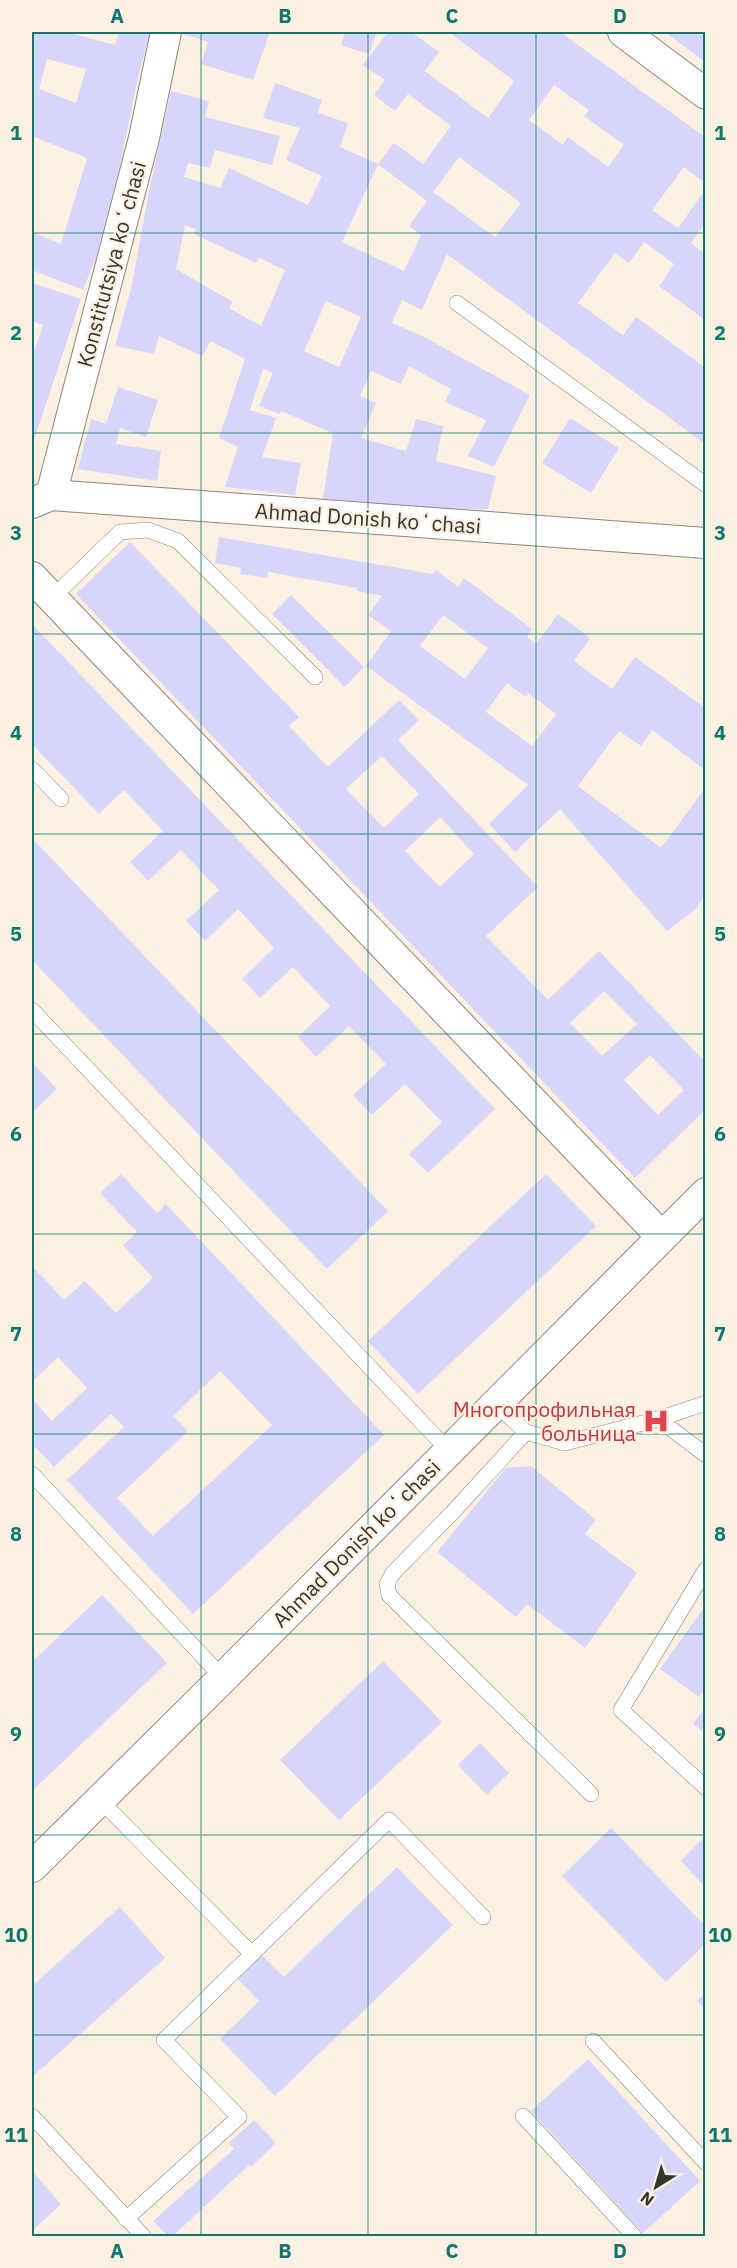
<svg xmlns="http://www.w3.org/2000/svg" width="737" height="2268" viewBox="0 0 737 2268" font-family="'IBM Plex Sans',sans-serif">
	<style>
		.building { fill: #d8d5fb; fill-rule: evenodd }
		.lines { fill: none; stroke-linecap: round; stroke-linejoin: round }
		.lane-casing { stroke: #908679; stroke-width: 16 }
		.street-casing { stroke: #908679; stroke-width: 32 }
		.lane { stroke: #fff; stroke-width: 15 }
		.street { stroke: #fff; stroke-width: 30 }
		.grid { fill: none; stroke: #0f766e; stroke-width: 1.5; stroke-opacity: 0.55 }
		.labels { text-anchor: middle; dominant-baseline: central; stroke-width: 4.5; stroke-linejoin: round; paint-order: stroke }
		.street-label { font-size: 21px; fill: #37332d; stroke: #fbf0e1 }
		.health-label { font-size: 21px; fill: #be3a42; stroke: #fbf0e1; text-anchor: end }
		.neatline { fill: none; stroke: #0f766e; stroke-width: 2 }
		.grid-label { font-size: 20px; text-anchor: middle; font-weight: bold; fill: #0f766e }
	</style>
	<rect width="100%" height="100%" fill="#fbf0e1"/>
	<!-- building -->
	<g class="building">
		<path d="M32,32H66L115,45L119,32H150L137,82L119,170L96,257L83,290L32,270V232L61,244L87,158L32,136ZM47,59L86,69L76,103L39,89Z"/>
		<path d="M183,32H270L253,80L201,64L208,42L183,34Z"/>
		<path d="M345,32H377L369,54L341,45Z"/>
		<path d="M388,32H411L439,52L425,71L488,118L514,81L450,33L451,32H560L705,137V183L684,167L652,210L678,228L705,190V223L691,243L705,254V320L659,286L674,264L644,242L629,263L615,253L578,303L623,335L636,317L703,366L705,364V444L447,254L422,310L402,300L392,323L422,336L530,395L494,467L468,456L486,420L445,402L451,389L409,366L401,384L371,371L360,396L376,403L361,438L406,451L416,419L443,426L436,461L496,476L488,509L425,510L323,499L333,433L281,411L280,414L259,406L273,373L263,369L250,410L276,418L262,457L301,463L295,495L225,487L238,447L219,438L245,359L211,341L202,356L159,336L154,354L115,346L131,289L149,191L171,91L209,101L205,117L280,136L272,165L215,150L210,168L188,163L184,177L220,188L229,168L308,205L322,176L286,160L300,128L263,118L275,83L322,100L318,113L348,123L340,147L378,164L394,143L423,164L451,126L408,94L395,111L374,95L385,80L363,65ZM554,85L589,110L584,116L624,145L608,167L568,137L563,145L529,120ZM459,157L521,203L495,237L433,192ZM378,164L427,201L409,226L421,235L404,271L342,242ZM185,225L196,229L194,234L256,263L259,258L285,270L261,326L229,308L233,302L176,269ZM326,301L361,317L339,367L304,351Z"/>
		<path d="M665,32H705V62Z"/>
		<path d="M32,283L81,299L32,446V358L43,325L32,321Z"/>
		<path d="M118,387L158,400L146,437L120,428L116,444L161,451L157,481L78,469L91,419L106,424Z"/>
		<path d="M570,418L619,448L591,493L542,463Z"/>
		<path d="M219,537L433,574L436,570L458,587L464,578L532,629L527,637L536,644L558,614L590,638L574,661L612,689L635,657L705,708V770L652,730L641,746L619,731L578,786L661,848L705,788V895L696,909L667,931L560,809L515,852L489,824L528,785L366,666L391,631L368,615L382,596L357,591V588L268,572L267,578L240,574L241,568L215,563ZM443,615L488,648L465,679L420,646ZM507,683L526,697L528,693L556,714L532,746L486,712Z"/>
		<path d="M130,542L299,717L289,726L328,767L399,700L419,720L398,740L538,887L486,936L548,1000L599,951L705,1062V1110L635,1178L76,594ZM382,756L419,794L384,828L346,789ZM440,817L474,854L440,887L405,851ZM604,991L637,1024L602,1056L570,1023ZM650,1055L684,1090L658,1115L624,1080Z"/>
		<path d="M291,595L364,667L345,687L272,614Z"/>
		<path d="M32,624L495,1109L428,1173L409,1154L442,1122L405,1084L372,1115L353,1095L386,1064L349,1026L316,1057L298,1037L330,1006L293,967L260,998L242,979L274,948L238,909L205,941L186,921L219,890L181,850L148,881L130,862L163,831L124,790L99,814L32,744Z"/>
		<path d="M32,838L388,1211L327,1269L32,960Z"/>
		<path d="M32,1062L57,1089L32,1113Z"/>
		<path d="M121,1174L157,1213L166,1204L384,1435L193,1614L67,1480L124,1427L111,1414L54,1467L32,1444V1399L52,1421L87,1388L58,1357L32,1382V1266L64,1300L85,1281L116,1313L153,1278L123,1245L137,1232L100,1193ZM220,1371L272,1425L153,1536L117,1498L188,1431L173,1416Z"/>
		<path d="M546,1174L596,1226L418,1394L368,1341Z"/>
		<path d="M531,1466L596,1520L585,1534L637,1573L585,1648L527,1604L516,1617L437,1552L506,1468Z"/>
		<path d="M102,1595L167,1663L32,1791V1662Z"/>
		<path d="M705,1606V1688L699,1697L660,1669Z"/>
		<path d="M383,1661L442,1722L339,1820L280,1760Z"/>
		<path d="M705,1708V1733L693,1724Z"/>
		<path d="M480,1743L509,1773L487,1795L458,1765Z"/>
		<path d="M611,1828L705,1926V1944L666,1982L562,1876Z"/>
		<path d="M705,1836V1887L681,1861Z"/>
		<path d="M397,1867L453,1925L275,2096L220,2039L259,2001L238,1979L262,1955L284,1977Z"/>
		<path d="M120,1907L165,1958L32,2077V1986Z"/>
		<path d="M705,1993V2009L697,2001Z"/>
		<path d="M588,2059L700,2181L643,2233L531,2111Z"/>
		<path d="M254,2120L276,2143L251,2167L249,2165L173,2236H168L153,2221L234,2149L229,2143Z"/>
		<path d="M32,2171L61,2204L32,2231Z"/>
	</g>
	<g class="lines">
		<!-- lane casing -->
		<g class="lane-casing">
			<g id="lane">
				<path d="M457,303L706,485"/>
				<path d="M52,598L120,532L148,530L178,541L315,677"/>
				<path d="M32,769L61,799"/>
				<path d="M32,1010L448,1450"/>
				<path d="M495,1403L526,1432"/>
				<path d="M658,1419L706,1455"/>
				<path d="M32,1474L223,1678"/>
				<path d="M706,1569L621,1710L706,1788"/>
				<path d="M591,1794L389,1595L387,1584L393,1573L452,1513L526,1432L565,1443L658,1419L706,1403"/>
				<path d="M100,1800L251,1953"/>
				<path d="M593,2041L706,2163"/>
				<path d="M32,2116L143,2236"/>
				<path d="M523,2116L634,2236"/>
				<path d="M126,2219L239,2117L164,2040L389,1820L483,1917"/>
			</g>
		</g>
		<!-- street casing -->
		<g class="street-casing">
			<g id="street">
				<path d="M623,32L706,94"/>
				<path d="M51,495L144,138L166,32"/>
				<path d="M32,503L51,495L706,543"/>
				<path d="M32,577L661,1236"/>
				<path d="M32,1867L223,1678L706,1193"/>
			</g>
		</g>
		<!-- lane -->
		<use href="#lane" class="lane"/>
		<!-- street -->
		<use href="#street" class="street"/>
	</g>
	<!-- grid -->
	<path class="grid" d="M201,32V2236M368,32V2236M536,32V2236M32,233H706M32,433H706M32,634H706M32,834H706M32,1034H706M32,1234H706M32,1434H706M32,1634H706M32,1835H706M32,2035H706"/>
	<!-- icons -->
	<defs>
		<g id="hospital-bare" transform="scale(2.07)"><path d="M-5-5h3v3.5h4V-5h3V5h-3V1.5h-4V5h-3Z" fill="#e0444e" stroke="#fbf0e1" stroke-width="2.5" paint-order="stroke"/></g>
	</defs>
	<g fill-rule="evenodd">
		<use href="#hospital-bare" x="656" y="1421"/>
	</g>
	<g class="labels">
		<!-- street labels -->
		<g class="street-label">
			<text transform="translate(111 264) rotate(-75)">Konstitutsiya koʻchasi</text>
			<text transform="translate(368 518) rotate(4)">Ahmad Donish koʻchasi</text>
			<text transform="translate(356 1543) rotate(-45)">Ahmad Donish koʻchasi</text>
		</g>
		<!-- health labels -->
		<g class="health-label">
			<text x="636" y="1409">Многопрофильная<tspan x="636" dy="24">больница</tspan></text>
		</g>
	</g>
	<!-- border -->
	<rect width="737" height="2268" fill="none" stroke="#fbf0e1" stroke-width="66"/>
	<!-- north arrow -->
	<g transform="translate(656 2187) rotate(217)" stroke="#fbf0e1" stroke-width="4.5" paint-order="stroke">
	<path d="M0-4.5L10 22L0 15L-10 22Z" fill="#37332d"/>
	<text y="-9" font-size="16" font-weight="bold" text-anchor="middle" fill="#37332d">N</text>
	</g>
	<rect x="33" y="33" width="671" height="2202" class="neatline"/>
	<g class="grid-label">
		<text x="117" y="23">A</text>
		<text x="285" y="23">B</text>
		<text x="452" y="23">C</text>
		<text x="620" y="23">D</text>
		<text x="16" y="140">1</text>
		<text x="720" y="140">1</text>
		<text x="16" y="340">2</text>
		<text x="720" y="340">2</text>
		<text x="16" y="540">3</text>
		<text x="720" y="540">3</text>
		<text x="16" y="740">4</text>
		<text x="720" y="740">4</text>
		<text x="16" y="941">5</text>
		<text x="720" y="941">5</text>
		<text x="16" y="1141">6</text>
		<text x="720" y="1141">6</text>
		<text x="16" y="1341">7</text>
		<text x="720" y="1341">7</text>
		<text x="16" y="1541">8</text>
		<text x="720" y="1541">8</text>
		<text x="16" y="1741">9</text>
		<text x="720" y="1741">9</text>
		<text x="16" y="1942">10</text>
		<text x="720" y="1942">10</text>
		<text x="16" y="2142">11</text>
		<text x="720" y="2142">11</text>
		<text x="117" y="2258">A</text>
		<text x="285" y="2258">B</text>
		<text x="452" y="2258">C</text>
		<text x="620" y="2258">D</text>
	</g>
</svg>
